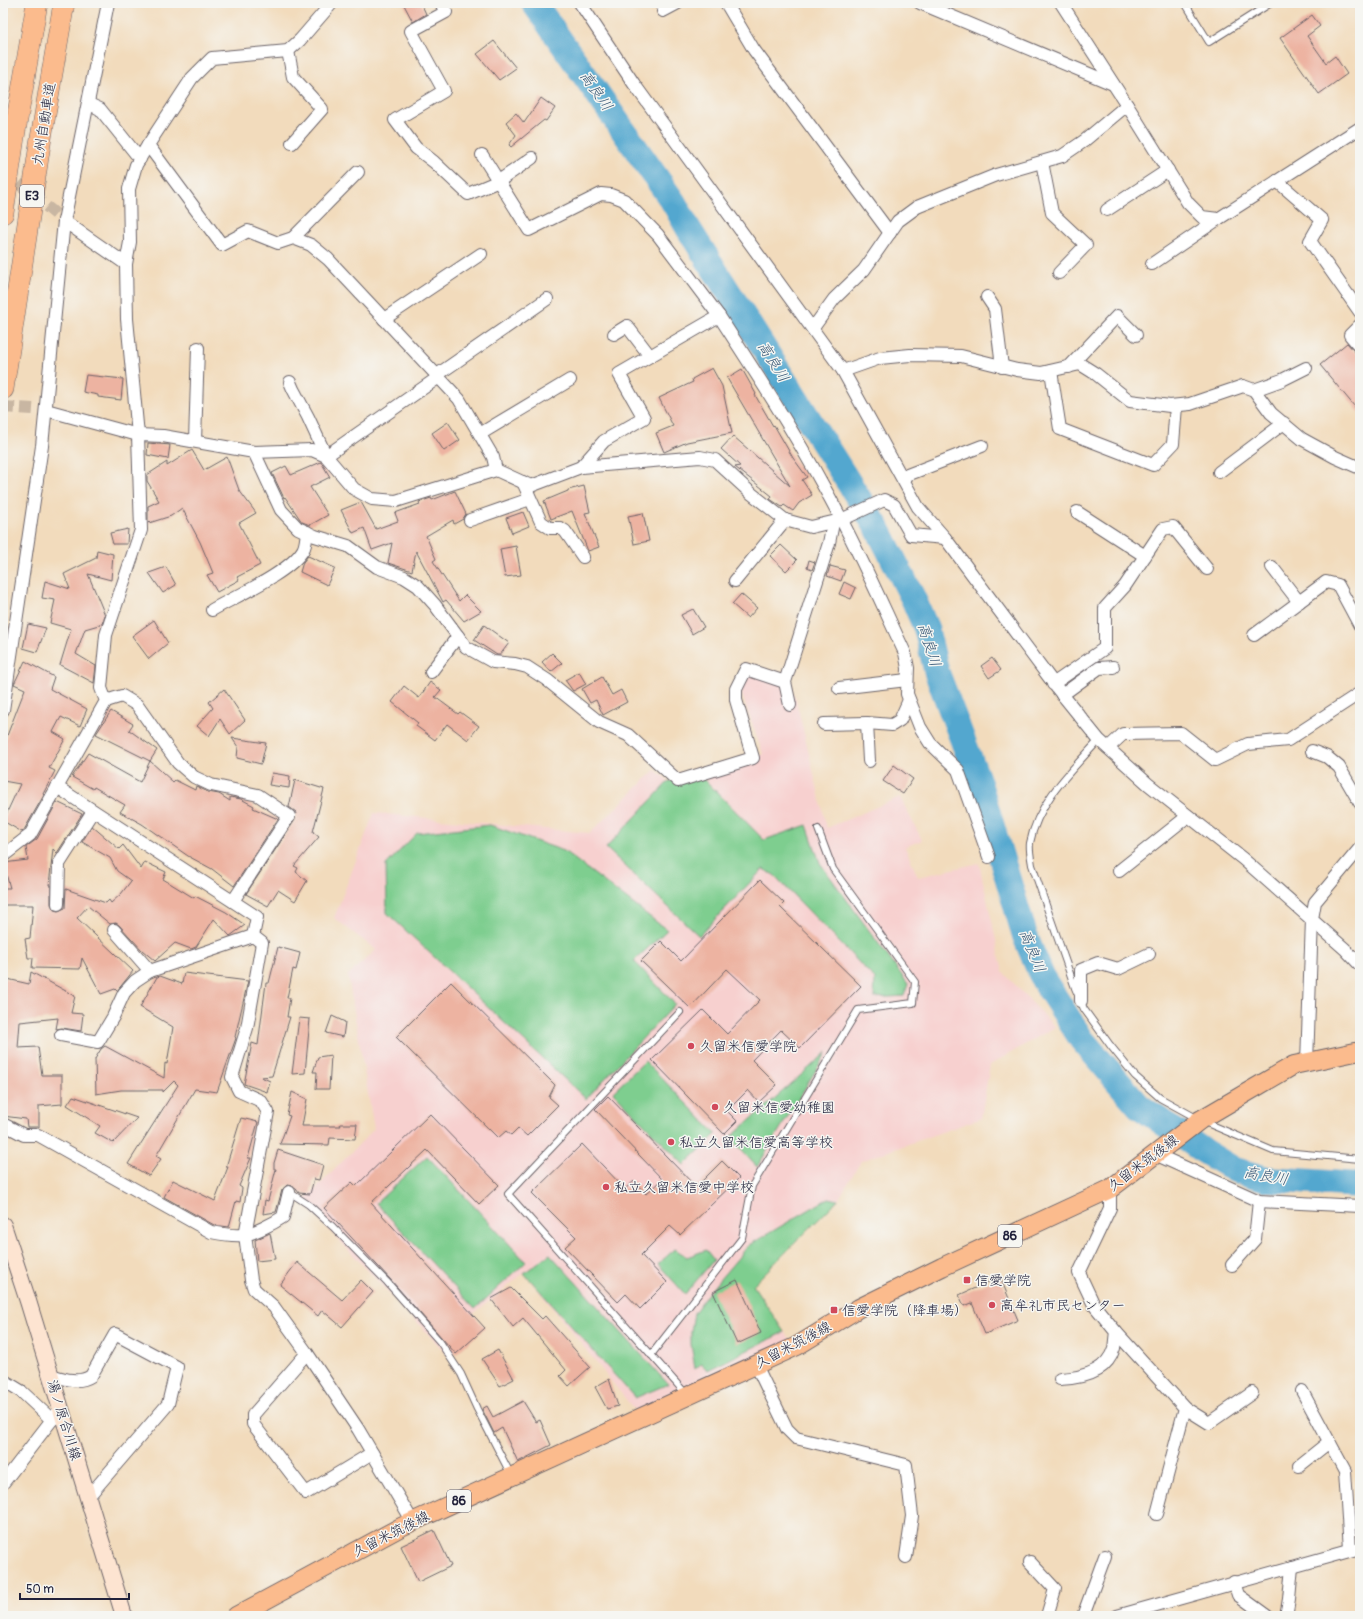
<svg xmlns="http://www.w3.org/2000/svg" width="1363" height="1619" viewBox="0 0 1363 1619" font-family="Pangolin,'Klee One',sans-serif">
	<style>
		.built { fill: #f7d0cf }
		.green { fill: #7ece8f; stroke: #507865 }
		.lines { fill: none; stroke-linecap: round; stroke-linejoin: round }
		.river { stroke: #53a7cf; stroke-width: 26 }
		.building { fill: #edb3a1 }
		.street-tunnel { stroke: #c8b6a2; stroke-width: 12; stroke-dasharray: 12 6; stroke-linecap: butt }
		.lane-casing { stroke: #6b6368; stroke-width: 8 }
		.street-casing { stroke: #6b6368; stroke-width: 14 }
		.secondary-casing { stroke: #6b6368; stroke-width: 18 }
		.primary-casing { stroke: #6b6368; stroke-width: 20 }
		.highway-casing { stroke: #6b6368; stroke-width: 22 }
		.lane { stroke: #fff; stroke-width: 6 }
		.street { stroke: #fff; stroke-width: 12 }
		.secondary { stroke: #fde4d1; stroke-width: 16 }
		.primary { stroke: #fbbb8d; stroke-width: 18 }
		.highway { stroke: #fbbb8d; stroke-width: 21 }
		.poi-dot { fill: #d1495b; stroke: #f6f6f2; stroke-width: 1.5 }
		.labels { text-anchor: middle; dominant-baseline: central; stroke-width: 3; stroke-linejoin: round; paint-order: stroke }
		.shield { fill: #f6f6f2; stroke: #626272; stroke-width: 1 }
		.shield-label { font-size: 13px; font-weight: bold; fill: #22223b }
		.street-label { font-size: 14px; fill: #22223b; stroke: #f6f6f2 }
		.poi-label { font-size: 14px; fill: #22223b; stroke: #f6f6f2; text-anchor: start }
		.water-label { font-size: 15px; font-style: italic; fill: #365776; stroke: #f6f6f2 }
	</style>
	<rect width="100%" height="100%" fill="#f6f6f2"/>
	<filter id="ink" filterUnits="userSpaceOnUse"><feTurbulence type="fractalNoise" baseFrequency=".025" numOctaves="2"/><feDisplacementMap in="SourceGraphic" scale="8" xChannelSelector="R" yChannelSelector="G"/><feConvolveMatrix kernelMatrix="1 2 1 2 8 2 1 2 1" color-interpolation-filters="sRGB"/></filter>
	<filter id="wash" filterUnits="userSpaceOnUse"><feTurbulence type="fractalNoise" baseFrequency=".012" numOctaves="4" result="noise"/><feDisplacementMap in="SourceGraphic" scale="16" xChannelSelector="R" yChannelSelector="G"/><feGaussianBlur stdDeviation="0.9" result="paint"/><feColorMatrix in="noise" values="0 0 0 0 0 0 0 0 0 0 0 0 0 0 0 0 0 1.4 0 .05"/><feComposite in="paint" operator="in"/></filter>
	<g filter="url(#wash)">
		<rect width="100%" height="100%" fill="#f2dbbc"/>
		<!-- built -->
		<path class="built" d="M750,671L787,684L796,700L827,828L900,797L922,840L905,847L918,877L979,863L1003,972L1055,1027L990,1065L981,1118L861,1161L838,1200L753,1285L784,1332L797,1346L641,1418L524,1273L473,1314L485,1328L449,1356L303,1202L374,1129L348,975L376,950L334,918L374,813L590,833L655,770L669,781L704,779L763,754L737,681Z"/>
		<!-- green -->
		<g class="green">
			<path d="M704,779L764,840L807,825L820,863L908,984L904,996L874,998L875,979L774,875L763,869L699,936L606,848L669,781Z"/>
			<path d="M490,825L564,851L667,930L634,961L675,1004L586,1099L387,913L386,865L417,833Z"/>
			<path d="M827,1052L757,1167L730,1138Z"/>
			<path d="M645,1061L716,1134L684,1165L613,1092Z"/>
			<path d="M427,1156L526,1262L475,1309L376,1203Z"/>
			<path d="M829,1198L838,1200L753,1285L784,1332L708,1370L701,1364L695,1369L691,1344V1331L694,1313L709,1292L749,1245Z"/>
			<path d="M675,1249L687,1257L706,1250L714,1260L685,1294L658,1264Z"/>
			<path d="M550,1254L668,1384L635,1398L524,1273Z"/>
		</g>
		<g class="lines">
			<!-- river -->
			<path class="river" d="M534,3L674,203L688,228L878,529L913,598L926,628L937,673L978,780L1025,936L1043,979L1082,1040L1139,1106L1202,1150L1235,1170L1267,1179L1360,1185"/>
		</g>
		<g id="blocks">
			<!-- building -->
			<g class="building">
				<path d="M403,3H421L426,14L413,22Z"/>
				<path d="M1312,15L1320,26L1307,36L1326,63L1335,56L1347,74L1319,94L1280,38Z"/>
				<path d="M494,41L516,68L499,80L477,54Z"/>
				<path d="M541,98L555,108L546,121L544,120L511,147L509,145L516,135L506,122L516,113L524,123Z"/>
				<path d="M1347,343L1355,352L1360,354V413L1320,365Z"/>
				<path d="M712,368L722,386L732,433L687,442L664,452L656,433L673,426L659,398L693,382L692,379Z"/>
				<path d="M742,369L756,394L755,395L773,426L774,425L793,458L807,477L802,480L812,495L799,503L793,511L784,505L782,507L770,499L772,496L735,467L740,466L721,449L733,436L790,486L727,378Z"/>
				<path d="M86,375L123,379L121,400L98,397V395L83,392Z"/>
				<path d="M448,422L460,440L444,451L432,433Z"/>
				<path d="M148,443L170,445L168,459L147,455Z"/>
				<path d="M192,450L204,470L227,457L239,490L256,513L239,523L260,565L237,577L239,580L217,592L207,575L213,573L200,542L182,508L171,516L149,523L148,522V506L159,501L147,481V475L167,462V466Z"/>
				<path d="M321,462L330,477L310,487L328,515L310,525L302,522L285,497L284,498L272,473L286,466L291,475Z"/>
				<path d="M584,486L590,512L585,513L599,547L588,551L572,511L551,519L544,501L568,491V490Z"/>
				<path d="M455,491L466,514L463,519L454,524L453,520L426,536L436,559L433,561L459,601L465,595L481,611L464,621L446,600L443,602L416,551L412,571L388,563L392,543L372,550L364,528L353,533L341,510L361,502L376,529L398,521L395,513L420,504L419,502L431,498L432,500Z"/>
				<path d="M523,512L529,526L512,533L506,518Z"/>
				<path d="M643,513L649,541L634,544L628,516Z"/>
				<path d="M128,529L127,544H113L110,533Z"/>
				<path d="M781,545L797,560L786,571L770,556Z"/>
				<path d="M516,546L521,575L505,577L500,549Z"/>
				<path d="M97,550L113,554L111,580L88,574L105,615L102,624L85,629L76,654L96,666L94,683L60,665L71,629L50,623L55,600L42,598L45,581L70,589L64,574L96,558Z"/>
				<path d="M308,556L335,568L327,585L300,572L303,562Z"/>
				<path d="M809,560L815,562L812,570L807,568Z"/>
				<path d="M830,566L845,570L841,581L827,576Z"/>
				<path d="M166,567L176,585L163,593L149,573Z"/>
				<path d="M844,582L856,588L851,599L839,594Z"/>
				<path d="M741,594L757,608L748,618L732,604Z"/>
				<path d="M693,609L704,627L692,634L681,615Z"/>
				<path d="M154,620L168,643L149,659L132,636Z"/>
				<path d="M28,624L46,628L37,652L23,648Z"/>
				<path d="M484,625L509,643L500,655H497L474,640Z"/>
				<path d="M552,653L562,663L551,672L542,662Z"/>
				<path d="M992,658L1001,670L989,678L981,666Z"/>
				<path d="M25,661L54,677L50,689L87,709L80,726L61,717L53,732L65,739L49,768L55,771L43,794L44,795L24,830L22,832L3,821L20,784L3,781V746L25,689L14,684Z"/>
				<path d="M579,672L586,684L573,691L565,680Z"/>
				<path d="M602,677L612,695L621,690L627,702L603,715L596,700L590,703L582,689Z"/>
				<path d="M430,682L441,690L435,697L458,714L460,712L479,726L468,740L447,724L435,740L416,726L418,723L392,702L404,686L419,698Z"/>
				<path d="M224,689L245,720L230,734L220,719L209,736L197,726L213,708L209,702Z"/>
				<path d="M111,711L133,724L129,730L157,750L150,761L96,734Z"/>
				<path d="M232,738L266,743L261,764L237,758L238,747Z"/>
				<path d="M88,753L140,782L150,761L173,782L175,780L195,790L196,786L208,792L219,794L230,801V797L241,799L254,806L253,808L278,819L234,886L212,869L188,856L142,824L120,812L125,805L94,787L93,789L72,777Z"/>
				<path d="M894,765L913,779L903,794L883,781Z"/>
				<path d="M272,773L290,776L289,788L269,785Z"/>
				<path d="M295,780L324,789L313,832L319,837L294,866L298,868L296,872L307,881L295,901L278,890L268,906L246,894L295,820L296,812L289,807Z"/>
				<path d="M57,802L82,814L57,853L53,849L49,885H51V904L54,910L58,911L65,908L66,889L106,903L109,900L111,903L121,894L131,881L117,871L110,858L82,842L92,826L119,849L123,845L141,869L145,862L166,872L163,879L194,898L195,896L226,912L245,925L230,936L214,919L196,947L191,949L175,943L155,961L142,950L119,925L116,923L110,924L88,906L77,918L133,971L117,991L115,989L101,994L82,958L80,969L32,968L33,958H28L25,939L30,938L33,905H3V888H10L3,863L28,860L26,847L37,839Z"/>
				<path d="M760,880L784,903L780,907L861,986L800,1048L781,1030L752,1060L777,1085L759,1102L748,1090L727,1111L737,1121L724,1134L652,1060L703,1010L727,1034L760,1000L727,969L690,1008L641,961L661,941L681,961Z"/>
				<path d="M278,947L300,953L296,970L293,969L287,998H290L287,1017H290L272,1076L261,1077L270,1081L267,1092L244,1084L252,1043L258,1045L266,983H269Z"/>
				<path d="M31,972L75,996L71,1013L83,1014L81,1031L62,1028L56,1029L58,1018L20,1022L18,1048L38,1047L42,1075H62V1104L39,1106V1127H27L26,1119L3,1116V1064H6L3,1034V978L29,984Z"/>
				<path d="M184,973L248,981L235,1037L236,1038L217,1092L195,1089L156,1156L161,1159L149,1176L128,1164L178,1085L174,1081L163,1092V1090H121L96,1094L95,1059L101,1049L105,1046L164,1078L165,1063L167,1064L173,1027L140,1007L157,977L160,976L182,984Z"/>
				<path d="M451,982L555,1085L549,1097L558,1105L527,1136L518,1128L511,1135L506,1131L498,1138L396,1037Z"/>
				<path d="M332,1016L345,1022L343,1037L326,1033Z"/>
				<path d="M299,1018L310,1019L305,1073L292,1074Z"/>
				<path d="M331,1055L329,1089H316L317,1072H313L318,1057Z"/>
				<path d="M292,1092L307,1099L302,1126H341L340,1124H357L355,1139L330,1138L329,1145L280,1144L290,1116L287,1115Z"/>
				<path d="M73,1096L137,1118L113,1143L95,1133L100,1126L67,1105Z"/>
				<path d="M608,1096L696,1187L722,1161L739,1178L680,1235L670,1226L641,1255L667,1282L640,1309L626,1294L618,1302L565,1247L576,1237L532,1193L582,1144L625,1189L634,1181L646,1194L662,1179L595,1109Z"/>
				<path d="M430,1114L499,1185L479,1204L427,1150L371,1203L485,1328L456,1354L390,1279L324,1208L352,1182L356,1186Z"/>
				<path d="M241,1118L258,1122L248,1158H251L239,1186L242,1188L240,1202L236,1201L229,1227L214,1225L164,1197L173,1180L215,1201L228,1167H226Z"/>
				<path d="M278,1150L323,1165L319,1180L314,1179L310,1194L299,1193L294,1186L287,1185L282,1190L276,1212L263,1214L265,1200L268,1201L276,1169H274V1163Z"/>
				<path d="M270,1233L275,1259L257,1261L255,1240Z"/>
				<path d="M297,1262L342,1300L361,1280L373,1292L342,1327L322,1310L318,1316L280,1285Z"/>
				<path d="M1000,1277L1018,1320L985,1334L972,1303L964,1306L959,1295Z"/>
				<path d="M737,1280L761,1333L737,1344L713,1292Z"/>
				<path d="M511,1288L542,1319L545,1316L590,1367L569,1386L560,1376L566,1370L523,1318L513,1327L491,1299Z"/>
				<path d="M498,1350L514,1379L500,1386L482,1359Z"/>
				<path d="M609,1379L618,1406L607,1409L595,1387Z"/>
				<path d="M523,1401L536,1422L540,1420L551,1445L518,1462L502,1428L494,1433L482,1409L487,1406L493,1417Z"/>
				<path d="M434,1530L451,1566L418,1582L401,1546Z"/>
			</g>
		</g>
	</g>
	<g filter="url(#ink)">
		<use href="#blocks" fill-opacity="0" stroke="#6b6368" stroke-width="1"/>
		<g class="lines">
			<!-- street-tunnel -->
			<g class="street-tunnel">
				<path d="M5,172L64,221"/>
				<path d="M3,407L46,410"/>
			</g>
			<!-- lane casing -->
			<g class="lane-casing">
				<g id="lane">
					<path d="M1185,3L1209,42L1271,3"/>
					<path d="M1099,740C1072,770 1038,801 1030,843C1029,850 1031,858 1032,865L1075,988L1084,1009L1110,1045L1135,1076L1160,1098L1200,1120L1273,1151L1360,1159"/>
					<path d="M680,1012L508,1194L687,1395"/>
					<path d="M289,1192L309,1205L333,1227L387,1282L440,1342L461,1374L477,1409L511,1475"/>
					<path d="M651,1355L742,1238L752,1186L858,1010L913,1003L915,982L833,869L818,829"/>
				</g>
			</g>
			<!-- street casing -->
			<g class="street-casing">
				<g id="street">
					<path d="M332,3L300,40L288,51L212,58L192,78L148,145L222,245L248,231L278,243L293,238L311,245L328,259L459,399L493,457L496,470"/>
					<path d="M441,3L446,12L411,31L444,91L395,120L416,148L434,162L468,194L499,181L532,158"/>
					<path d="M580,3L634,84L843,371L918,507L945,538L1057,688L1099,740L1148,784L1243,859L1345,949L1360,965"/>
					<path d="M726,3L754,50L890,233"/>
					<path d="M920,3L1113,84"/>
					<path d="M1061,3L1127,105L1188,203L1202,217L1218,219L1360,128"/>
					<path d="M663,11L678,3"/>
					<path d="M288,51L293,77L322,109L292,143"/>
					<path d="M89,104L100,109L140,159"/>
					<path d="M482,155L529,230L601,194L611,195L624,200L658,235L719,316"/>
					<path d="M1042,162L1052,213L1086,245L1059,273"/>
					<path d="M1277,181L1322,220L1310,241L1360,312"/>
					<path d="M1107,210L1168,170"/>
					<path d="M64,221L126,264"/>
					<path d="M293,238L358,172"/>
					<path d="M1152,264L1218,219"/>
					<path d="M987,297L995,309L1002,367"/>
					<path d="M384,319L481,254"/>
					<path d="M1360,325L1350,335L1360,347"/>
					<path d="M813,328L834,299L864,270L898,221L917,207L996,175L1062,156L1084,141L1127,105"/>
					<path d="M614,334L627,326L650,356"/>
					<path d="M1069,367L1117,316L1136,335"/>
					<path d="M843,371L880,358L910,355L961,356L1017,370L1041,373L1080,364L1096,374L1130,401L1170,406L1190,404L1243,386L1254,390L1271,413L1302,439L1335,457L1360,468"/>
					<path d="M1051,371L1060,429L1153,465L1173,444L1176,406"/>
					<path d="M437,375L547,299"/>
					<path d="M290,382L293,389L308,417L326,456L439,377"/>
					<path d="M1254,390L1282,380L1306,368"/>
					<path d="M46,410L138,435L163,436L254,452L312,450L326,456L354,489L372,499L396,501L496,470L531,486L581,467L700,457L715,460L752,494L785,520L811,527L841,520L884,500L894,505L911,535L945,538"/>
					<path d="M480,434L570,380"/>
					<path d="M195,441L198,348"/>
					<path d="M254,452L281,510L298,528L315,536L348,546L377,567L404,577L418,586L435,605L466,647L493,662L515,664L527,667L547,680L599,722L628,735L678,781L753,758L736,700V689L746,669L785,682"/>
					<path d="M581,467L604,441L644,418L619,374L719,316C756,373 793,430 825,489C855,542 879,598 905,653L908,668L907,694L920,727L930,743L958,770L989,857"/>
					<path d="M1219,472L1284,423"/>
					<path d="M902,477L982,446"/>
					<path d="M523,482L541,522L550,528H560L565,531L583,557"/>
					<path d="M1077,512L1145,556"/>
					<path d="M470,520L530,499"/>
					<path d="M1272,567L1299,602"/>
					<path d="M735,581L785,520"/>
					<path d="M212,610C236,596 289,573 303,550C306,545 306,538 307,532"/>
					<path d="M1254,635L1326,582L1338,585L1360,626"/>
					<path d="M431,672L458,636"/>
					<path d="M1053,684L1105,648V608L1125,586L1163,529L1173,527L1207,569"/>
					<path d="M839,688L907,680"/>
					<path d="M1062,695L1099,668L1113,667"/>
					<path d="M106,701L122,696L137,705L178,763L194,777L211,785L258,795L289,816L233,901"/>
					<path d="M790,705L785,682L829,543L833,523"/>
					<path d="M3,710L42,446L64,221L108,3"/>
					<path d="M867,723L869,761"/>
					<path d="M824,724L867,723L892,725L900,720L909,700"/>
					<path d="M1108,748L1123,734L1181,733L1215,760L1248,744L1288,740L1360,693"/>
					<path d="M1312,751L1327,757L1339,767L1360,803"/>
					<path d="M57,787L257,917L253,936L262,943L247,1028L232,1077L239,1091L261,1101L268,1112L245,1235L251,1280L254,1289L274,1307L307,1353L358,1429L413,1522"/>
					<path d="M3,856L30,835L106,701L101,688L106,635L141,530L138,435L127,319L126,264L130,242L129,189L136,165L148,145"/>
					<path d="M1119,871L1188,816"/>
					<path d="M58,904L59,864L93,811"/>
					<path d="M114,930L150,971L253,936"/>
					<path d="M1081,1001V970L1098,963L1118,969L1149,954"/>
					<path d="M61,1035L98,1042L113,1017L124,993L135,981L150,971"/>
					<path d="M1307,1063L1312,919L1315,902L1360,848"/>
					<path d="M3,1124L24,1135H38L211,1232C221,1234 232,1236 243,1235C253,1234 274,1223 283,1217L289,1192"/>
					<path d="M1155,1154L1259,1201L1360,1206"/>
					<path d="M1232,1265L1255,1239L1259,1201"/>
					<path d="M1116,1332L1185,1408L1157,1514"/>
					<path d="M307,1353L253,1415V1424L306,1493L372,1453"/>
					<path d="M756,1365L787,1429L796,1438L906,1465L912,1516L906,1557"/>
					<path d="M51,1375C64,1379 79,1384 91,1376L115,1334L177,1367L168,1404L88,1497"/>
					<path d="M1060,1379C1082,1378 1107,1372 1114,1348C1115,1343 1115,1337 1116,1332L1094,1305L1079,1273L1110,1208V1189"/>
					<path d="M3,1380L21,1391L52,1420"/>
					<path d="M1302,1391L1345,1471L1350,1550"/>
					<path d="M1185,1408L1209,1423L1252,1393"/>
					<path d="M1299,1466L1329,1442"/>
					<path d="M3,1483L61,1408"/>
					<path d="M1030,1562L1055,1589L1047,1616"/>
					<path d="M1234,1582L1238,1595L1267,1616"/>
					<path d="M1083,1616L1105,1556"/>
					<path d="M1117,1616L1360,1548"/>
					<path d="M1286,1616L1289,1599L1292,1567"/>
				</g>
			</g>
			<!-- secondary casing -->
			<g class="secondary-casing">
				<path id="secondary" d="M3,1225L28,1301L124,1616"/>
			</g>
			<!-- primary casing -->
			<g class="primary-casing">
				<path id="primary" d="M236,1616L401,1527L797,1346L859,1308L942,1267L1110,1189L1200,1120L1294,1065L1360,1051"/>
			</g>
			<!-- highway casing -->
			<g class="highway-casing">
				<g id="highway">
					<path d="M3,213L14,137L37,3"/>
					<path d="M3,389L40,144L64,3"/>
				</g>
			</g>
			<!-- lane -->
			<use href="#lane" class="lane"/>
			<!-- street -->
			<use href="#street" class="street"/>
			<!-- secondary -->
			<use href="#secondary" class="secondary"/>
			<!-- primary -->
			<use href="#primary" class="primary"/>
			<!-- highway -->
			<use href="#highway" class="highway"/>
		</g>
	</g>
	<!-- markers -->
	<g class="poi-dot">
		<circle cx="691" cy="1046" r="4"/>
		<circle cx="715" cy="1107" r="4"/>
		<circle cx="671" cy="1142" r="4"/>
		<circle cx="606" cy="1187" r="4"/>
		<rect x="963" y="1276" width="8" height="8" rx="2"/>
		<circle cx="992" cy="1305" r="4"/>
		<rect x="830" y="1306" width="8" height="8" rx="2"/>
	</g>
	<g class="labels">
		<!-- shield labels -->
		<g class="shield">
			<rect x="20" y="185" width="24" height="22" rx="3"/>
			<rect x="998" y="1225" width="24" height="22" rx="3"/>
			<rect x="447" y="1490" width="24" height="22" rx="3"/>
		</g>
		<g class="shield-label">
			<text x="32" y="196">E3</text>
			<text x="1010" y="1236">86</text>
			<text x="459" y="1501">86</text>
		</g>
		<!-- street labels -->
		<g class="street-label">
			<text transform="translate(44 124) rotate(-81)">九州自動車道</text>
			<text transform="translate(1143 1163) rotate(-37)">久留米筑後線</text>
			<text transform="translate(793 1345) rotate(-28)">久留米筑後線</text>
			<text transform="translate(64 1420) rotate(73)">湯ノ原合川線</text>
			<text transform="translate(391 1534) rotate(-27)">久留米筑後線</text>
		</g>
		<!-- poi labels -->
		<g class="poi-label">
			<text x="699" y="1046">久留米信愛学院</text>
			<text x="723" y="1107">久留米信愛幼稚園</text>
			<text x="679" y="1142">私立久留米信愛高等学校</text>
			<text x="614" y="1187">私立久留米信愛中学校</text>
			<text x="975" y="1280">信愛学院</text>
			<text x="1000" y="1305">高牟礼市民センター</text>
			<text x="842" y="1310">信愛学院（降車場）</text>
		</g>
		<!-- water labels -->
		<g class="water-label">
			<text transform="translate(596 91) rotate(55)">高良川</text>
			<text transform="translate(773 362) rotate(58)">高良川</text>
			<text transform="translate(929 645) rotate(73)">高良川</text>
			<text transform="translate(1032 951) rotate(68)">高良川</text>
			<text transform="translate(1266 1176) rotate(10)">高良川</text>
		</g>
	</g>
	<!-- margin -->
	<rect width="1363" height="1619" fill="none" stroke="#f6f6f2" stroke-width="16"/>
	<!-- scale -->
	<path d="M20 1593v6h109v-6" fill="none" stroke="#22223b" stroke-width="2"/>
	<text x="26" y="1593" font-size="12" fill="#22223b" stroke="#f6f6f2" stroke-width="3" paint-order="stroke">50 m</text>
</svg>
